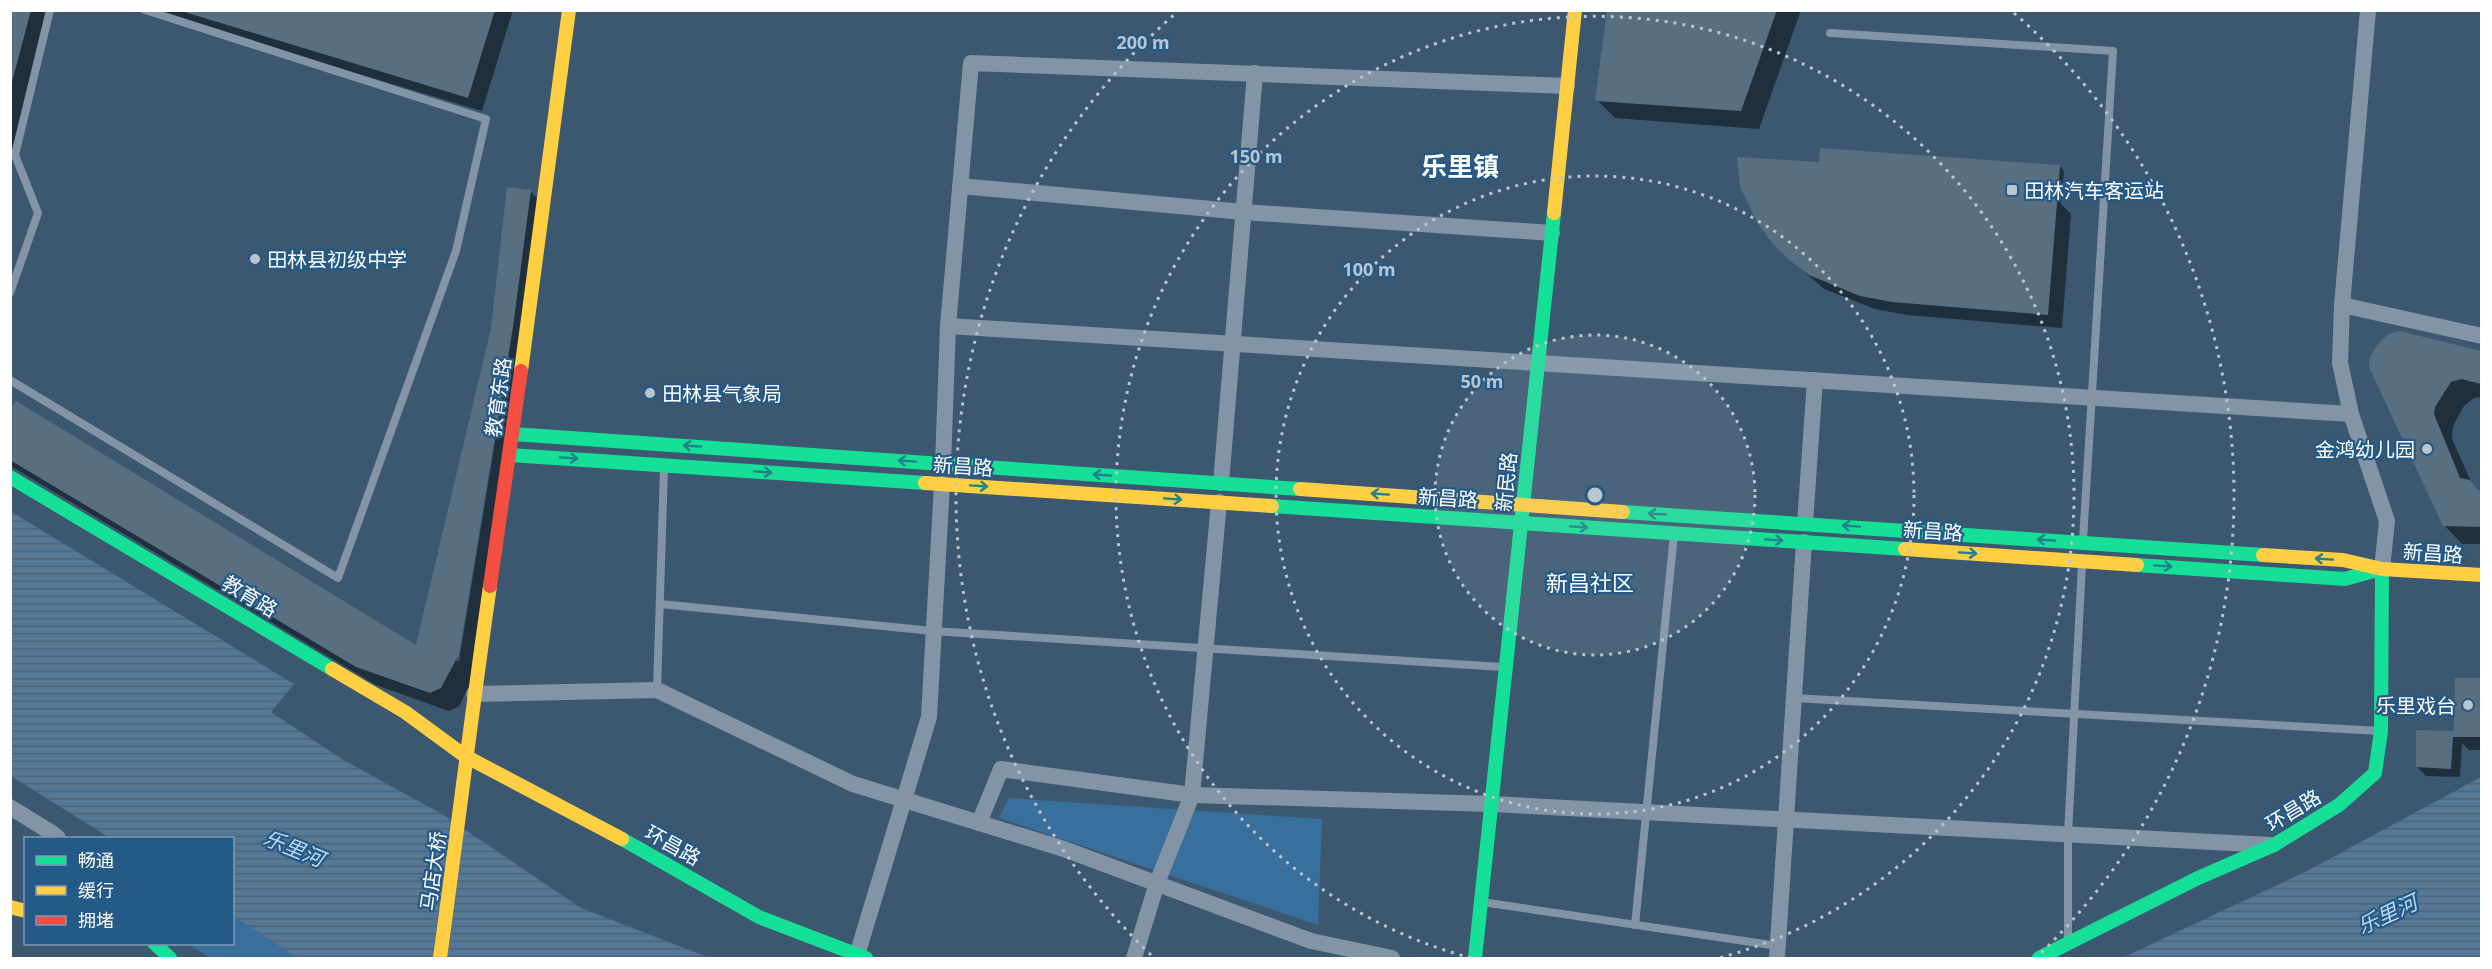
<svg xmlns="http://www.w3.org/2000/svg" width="2492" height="969" viewBox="0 0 2492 969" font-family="'Noto Sans','Noto Sans SC',sans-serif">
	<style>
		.park { fill: #396f9c }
		.water { fill: url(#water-rules) }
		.shadow { fill: #0007; fill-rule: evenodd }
		.building { fill: #586f82 }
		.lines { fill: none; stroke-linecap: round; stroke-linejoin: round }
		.lane { stroke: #8294a5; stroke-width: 8 }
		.street { stroke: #8294a5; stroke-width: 16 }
		.fast { stroke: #16e098; stroke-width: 14 }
		.slow { stroke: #ffcf43; stroke-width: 14 }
		.jam { stroke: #f24e42; stroke-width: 14 }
		.oneway { stroke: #20828b }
		.ring { fill: none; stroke: #bac5cd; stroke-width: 3; stroke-dasharray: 3 6 }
		.poi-dot { fill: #bac5cd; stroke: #255986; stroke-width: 2 }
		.labels { text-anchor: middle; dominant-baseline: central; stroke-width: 4.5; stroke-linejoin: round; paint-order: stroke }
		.poi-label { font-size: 20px; fill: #fff; stroke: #255986; text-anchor: start }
		.street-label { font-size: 20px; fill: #fff; stroke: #255986 }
		.water-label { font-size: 21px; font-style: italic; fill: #bbd8f0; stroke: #255986 }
		.quarter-label { font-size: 22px; fill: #fff; stroke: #255986 }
		.district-label { font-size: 26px; font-weight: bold; fill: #fff; stroke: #255986 }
		.centre { fill: #bac5cd; stroke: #255986; stroke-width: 3 }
		.ring-label { font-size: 18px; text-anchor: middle; font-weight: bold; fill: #bac5cd; stroke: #255986; stroke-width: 4.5; stroke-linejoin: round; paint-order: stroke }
	</style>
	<defs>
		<pattern id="water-rules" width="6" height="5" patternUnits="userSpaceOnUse" patternTransform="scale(1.5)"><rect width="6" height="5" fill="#547896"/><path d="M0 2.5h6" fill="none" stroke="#506271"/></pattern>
	</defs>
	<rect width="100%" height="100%" fill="#3b5870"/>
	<!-- park -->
	<g class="park">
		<path d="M1009,798L1322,819L1318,925L999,818Z"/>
		<path d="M233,916L298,958H210L189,944H232Z"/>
	</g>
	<!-- water -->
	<g class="water">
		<path d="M10,511L294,684L271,712L345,761L442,814L581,908L710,958H298L233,916L232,838H110L11,776Z"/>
		<path d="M2481,777L2482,956L2478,958H2122L2305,872Z"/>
	</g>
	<!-- shadow -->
	<g class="shadow">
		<path d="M10,10H47L12,150L10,149Z"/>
		<path d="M147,10H513L482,111Z"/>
		<path d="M1608,10H1801L1759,129L1615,118L1597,100Z"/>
		<path d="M1818,164L2060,166L2064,171L2061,204L2071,214L2062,328L1907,315L1875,309L1824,289L1790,259Z"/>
		<path d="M531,192L549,210L477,672L459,706L449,711L376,685L11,466L10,414L417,647ZM508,357H509L459,661H456Z"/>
		<path d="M2400,333L2482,352V397L2474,398L2464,406L2453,426L2452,439L2474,488L2482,492V544H2462L2444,525Z"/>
		<path d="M2456,680H2482V750H2469L2462,743L2460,777L2426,776L2417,767L2455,735Z"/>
	</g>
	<!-- building -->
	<g class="building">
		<path d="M10,10H31L11,86H10Z"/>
		<path d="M178,10H495L468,98Z"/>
		<path d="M1607,10H1777L1741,111L1595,101Z"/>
		<path d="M1820,148L2060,165L2048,315L1892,302L1860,296L1809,275L1789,260L1772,243L1757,222L1740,187L1737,157L1819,162Z"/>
		<path d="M507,187L531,190L513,327L459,654L441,688L430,693L356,667L10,460V410L16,401L416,645L491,328Z"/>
		<path d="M2400,331L2481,351V384L2461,379L2451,382L2435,407L2434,414L2460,478L2470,480L2478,490H2481V527L2443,526L2369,367L2370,357L2378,344L2387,335Z"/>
		<path d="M2455,678H2481V737H2453L2451,769L2416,767V730L2454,731Z"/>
	</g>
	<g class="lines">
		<!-- lane -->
		<g class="lane">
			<path d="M1830,33L2113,51L2083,540"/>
			<path d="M10,293L38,213L15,155L50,10"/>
			<path d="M10,380L338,578L456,251L486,119L145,10"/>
			<path d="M660,604L933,631L1502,667"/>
			<path d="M657,690L664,468"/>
			<path d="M1794,698L2380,731"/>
			<path d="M1482,902L1778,946"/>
			<path d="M1635,925L1674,534"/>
			<path d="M2068,941V834L2082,564"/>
		</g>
		<!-- street -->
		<g class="street">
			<path d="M2368,10L2342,305L2340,363L2351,414L2387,521L2382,569"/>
			<path d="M960,186L1244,212L1552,233"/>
			<path d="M2342,305L2482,336"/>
			<path d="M948,326L2351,414"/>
			<path d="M943,464L948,326L971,63L1567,86"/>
			<path d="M1221,483L1255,73"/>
			<path d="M1805,523L1815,380"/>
			<path d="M474,694L657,690L853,784L1064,849L1311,941L1392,958"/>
			<path d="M10,807L52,833L58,838"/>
			<path d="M979,823L1001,769L1192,795L1491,804L2270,845"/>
			<path d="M857,955L929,717L942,484"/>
			<path d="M1134,958L1157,883L1192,795L1219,502"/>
			<path d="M1777,958L1804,542"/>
		</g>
		<!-- fast -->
		<g class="fast">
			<path d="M513,434L1300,489"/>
			<path d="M510,455L925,483"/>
			<path d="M10,477L332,669"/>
			<path d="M1272,506L1905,549"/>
			<path d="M1623,512L2263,555"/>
			<path d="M2137,565L2345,579L2377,570"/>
			<path d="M622,839L759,917L866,958"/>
			<path d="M155,944L170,958"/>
			<path d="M1475,958L1554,213"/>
			<path d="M2039,958L2198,878L2274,845L2339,805L2375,773L2381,731L2382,569"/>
		</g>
		<!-- slow -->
		<g class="slow">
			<path d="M1554,213L1575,10"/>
			<path d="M521,371L569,10"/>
			<path d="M925,483L1272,506"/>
			<path d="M1300,489L1623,512"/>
			<path d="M1905,549L2137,565"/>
			<path d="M2263,555L2343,560L2382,569L2482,575"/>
			<path d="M332,669L405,712L465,756L622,839"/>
			<path d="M10,907L26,911"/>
			<path d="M440,958C457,834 472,710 490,586"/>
		</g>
		<!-- jam -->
		<path class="jam" d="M490,586L521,371"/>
	</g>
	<!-- one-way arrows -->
	<defs><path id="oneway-shaft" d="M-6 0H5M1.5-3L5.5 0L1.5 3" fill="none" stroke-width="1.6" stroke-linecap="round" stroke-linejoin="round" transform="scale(1.5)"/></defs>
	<g class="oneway">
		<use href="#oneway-shaft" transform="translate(692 446) rotate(-176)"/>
		<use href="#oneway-shaft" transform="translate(569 458) rotate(4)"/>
		<use href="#oneway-shaft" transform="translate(907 461) rotate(-176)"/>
		<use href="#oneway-shaft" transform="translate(763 472) rotate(4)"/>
		<use href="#oneway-shaft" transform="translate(1102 475) rotate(-176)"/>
		<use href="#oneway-shaft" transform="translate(979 486) rotate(4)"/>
		<use href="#oneway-shaft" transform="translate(1380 494) rotate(-176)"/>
		<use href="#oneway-shaft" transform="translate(1173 499) rotate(4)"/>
		<use href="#oneway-shaft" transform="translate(1657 514) rotate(-177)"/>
		<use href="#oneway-shaft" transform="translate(1851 526) rotate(-176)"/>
		<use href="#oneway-shaft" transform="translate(1579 527) rotate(4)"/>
		<use href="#oneway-shaft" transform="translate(1774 540) rotate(4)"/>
		<use href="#oneway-shaft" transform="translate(2046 540) rotate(-176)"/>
		<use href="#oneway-shaft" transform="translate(1968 553) rotate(4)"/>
		<use href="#oneway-shaft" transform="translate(2324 559) rotate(-176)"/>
		<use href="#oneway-shaft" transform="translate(2163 566) rotate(4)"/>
	</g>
	<!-- distance rings -->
	<circle cx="1595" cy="495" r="160" fill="#bac5cd" fill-opacity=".12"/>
	<g class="ring">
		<circle cx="1595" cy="495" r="160"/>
		<circle cx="1595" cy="495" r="319"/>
		<path d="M1471 958A479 479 0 1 1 1719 958"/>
		<path d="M1151 955A639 639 0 0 1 1176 13M2014 13A639 639 0 0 1 2039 955"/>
	</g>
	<!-- markers -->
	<g class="poi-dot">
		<rect x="2006" y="184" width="12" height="12" rx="3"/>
		<circle cx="255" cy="259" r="6"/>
		<circle cx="650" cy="393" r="6"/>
		<circle cx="2427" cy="449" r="6"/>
		<circle cx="2468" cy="705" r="6"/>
	</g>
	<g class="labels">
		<!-- poi labels -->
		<g class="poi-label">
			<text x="2024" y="190">田林汽车客运站</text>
			<text x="267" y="259">田林县初级中学</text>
			<text x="662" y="393">田林县气象局</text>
			<text x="2415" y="449" text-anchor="end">金鸿幼儿园</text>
			<text x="2456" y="705" text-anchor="end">乐里戏台</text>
		</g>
		<!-- street labels -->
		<g class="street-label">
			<text transform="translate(498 397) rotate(-82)">教育东路</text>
			<text transform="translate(963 466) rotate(4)">新昌路</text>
			<text transform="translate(1506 482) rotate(-84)">新民路</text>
			<text transform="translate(1448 498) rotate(4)">新昌路</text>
			<text transform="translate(1933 531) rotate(4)">新昌路</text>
			<text transform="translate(2433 553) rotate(4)">新昌路</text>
			<text transform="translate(250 596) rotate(31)">教育路</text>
			<text transform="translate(2293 810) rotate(-31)">环昌路</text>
			<text transform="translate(673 845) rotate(29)">环昌路</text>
			<text transform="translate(433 871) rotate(-82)">马店大桥</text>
		</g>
		<!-- water labels -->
		<g class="water-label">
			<text transform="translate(294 848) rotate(22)">乐里河</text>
			<text transform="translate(2387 914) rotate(-25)">乐里河</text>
		</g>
		<!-- quarter labels -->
		<g class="quarter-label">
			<text x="1590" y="582">新昌社区</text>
		</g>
		<!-- district labels -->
		<g class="district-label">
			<text x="1460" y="166">乐里镇</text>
		</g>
	</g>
	<circle cx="1595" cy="495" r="9" class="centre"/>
	<g class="ring-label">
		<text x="1143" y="49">200 m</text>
		<text x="1256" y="163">150 m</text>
		<text x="1369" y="276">100 m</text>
		<text x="1482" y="388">50 m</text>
	</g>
	<!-- border -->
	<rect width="2492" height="969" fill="none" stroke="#ffffff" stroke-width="24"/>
	<!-- legend -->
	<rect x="24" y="837" width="210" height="108" fill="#255986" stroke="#7c9bb6" stroke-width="1.5"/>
	<rect x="36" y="856" width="30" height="9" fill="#16e098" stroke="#7c9bb6" stroke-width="1.5"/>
	<text x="78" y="867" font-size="18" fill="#ffffff">畅通</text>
	<rect x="36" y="886" width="30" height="9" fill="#ffcf43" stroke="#7c9bb6" stroke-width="1.5"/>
	<text x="78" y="897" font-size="18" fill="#ffffff">缓行</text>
	<rect x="36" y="916" width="30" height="9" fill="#f24e42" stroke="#7c9bb6" stroke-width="1.5"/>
	<text x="78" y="927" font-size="18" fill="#ffffff">拥堵</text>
</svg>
